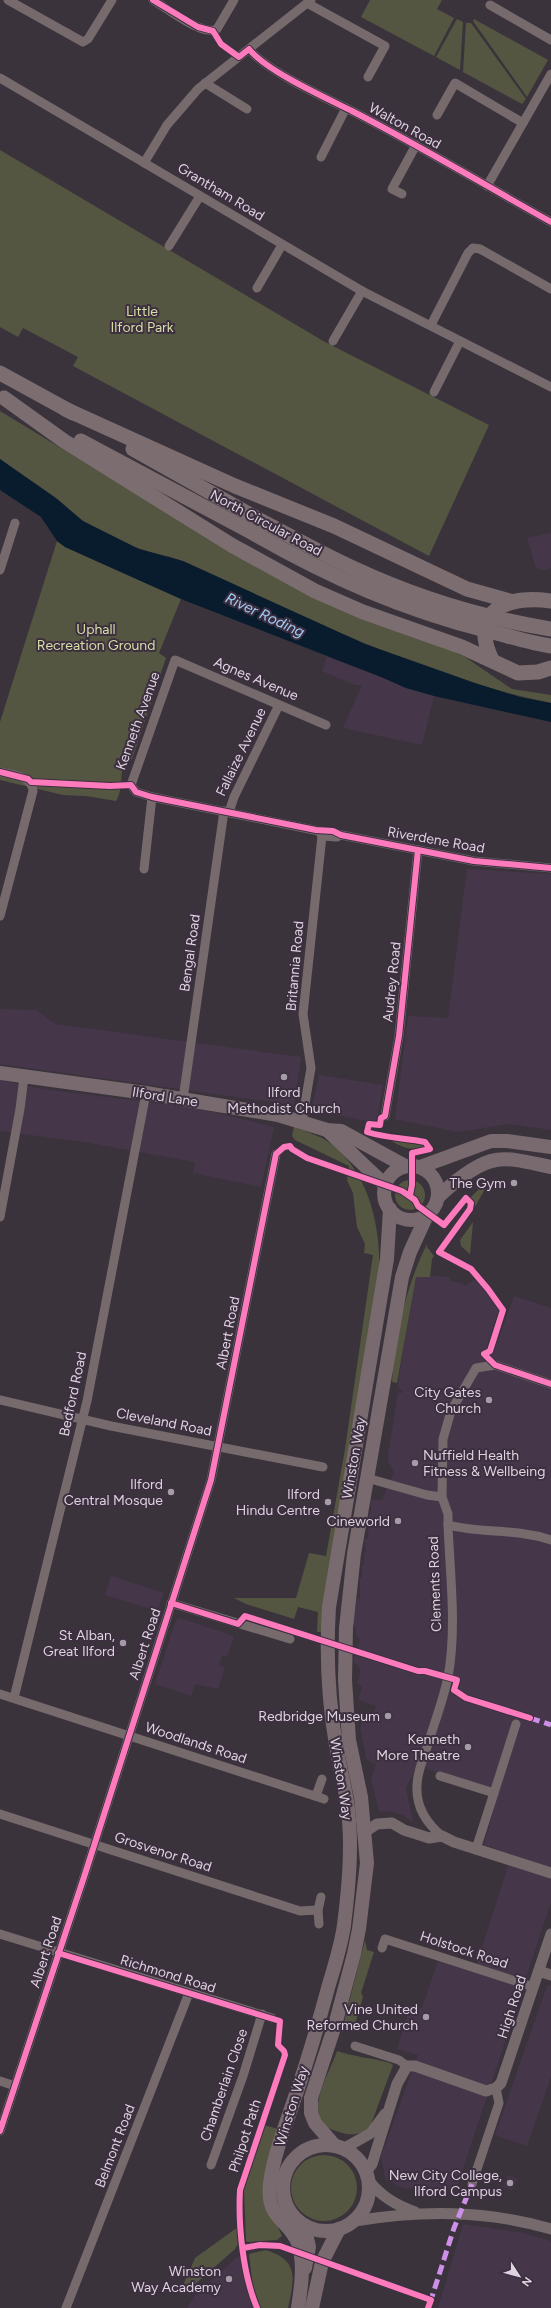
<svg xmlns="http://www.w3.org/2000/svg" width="551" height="2308" viewBox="0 0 551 2308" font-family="Figtree,sans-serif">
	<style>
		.built { fill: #46364a }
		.green { fill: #545641 }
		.water { fill: #091c2e }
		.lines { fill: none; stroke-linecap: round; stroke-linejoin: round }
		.minor { stroke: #766a6c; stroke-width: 9 }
		.tertiary { stroke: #766a6c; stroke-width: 11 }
		.primary { stroke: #786a6e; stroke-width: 14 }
		.trunk { stroke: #7b6d70; stroke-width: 15 }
		.trunk-bridge { stroke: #7b6d70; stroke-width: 15 }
		.quiet { stroke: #ce8fe9; stroke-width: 5; stroke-dasharray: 10 5; stroke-linecap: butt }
		.cycleway-casing { stroke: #3d2f40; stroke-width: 8 }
		.cycleway { stroke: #fd7abc; stroke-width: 6 }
		.poi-dot { fill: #a49ca6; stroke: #3d2f40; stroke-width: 1.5 }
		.labels { text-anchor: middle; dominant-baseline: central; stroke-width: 4; stroke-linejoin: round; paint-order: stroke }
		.street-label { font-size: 14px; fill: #ddd4df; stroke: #3d2f40 }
		.park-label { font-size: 14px; fill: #d6dfa5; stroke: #3d2f40 }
		.poi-label { font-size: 14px; fill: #ddd4df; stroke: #3d2f40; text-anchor: end }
		.water-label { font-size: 15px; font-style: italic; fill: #9fcdf7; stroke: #3d2f40 }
	</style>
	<rect width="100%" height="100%" fill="#3a333c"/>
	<!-- built -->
	<g class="built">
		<path d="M551,533V568L544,571L536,568L527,538Z"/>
		<path d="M327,657L381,677L406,688L434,696L422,745L343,728L362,685H355L322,671Z"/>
		<path d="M467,869L551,874V1130L508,1124L458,1132L395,1119L408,1016L448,1018Z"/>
		<path d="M0,1009L37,1010L55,1024L301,1057L294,1105L0,1064Z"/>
		<path d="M319,1075L383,1085L377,1120L372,1122L316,1111L312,1106Z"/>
		<path d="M0,1080L42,1089L196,1108L274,1127L261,1187L193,1173L195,1162L84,1142L0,1131Z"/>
		<path d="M421,1275L450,1277V1281L462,1283L465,1286L474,1280L487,1292L499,1310L487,1346L494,1351L514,1296L551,1308V1902L456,2190L403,2188L385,2179L381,2156L418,2055L397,2049L411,2005L422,2008L438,1961L474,1972L512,1854L484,1845L499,1791L417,1766L406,1788L413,1822L403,1815L393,1812L379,1811L371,1779L376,1764L367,1760L360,1728L365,1713L373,1715L376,1706L358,1700L362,1687L357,1683L361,1672L359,1667L353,1661L360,1640L356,1635V1627L354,1626L353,1608H356L355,1599H360V1578L362,1577V1565L364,1564V1552L366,1551L365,1539H368L369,1514L371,1513V1500H382L394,1472L388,1461V1456L398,1393H402L403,1390L397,1388L416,1276Z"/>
		<path d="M111,1576L164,1593L157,1611L105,1595Z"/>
		<path d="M180,1618L234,1636L227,1657L222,1656L219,1665L225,1667L218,1689L195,1684L191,1696L155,1684L176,1620Z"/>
		<path d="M551,1985V2077L527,2146L495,2135L547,1986Z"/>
		<path d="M508,2175L517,2179L512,2190L503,2187Z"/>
		<path d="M463,2224L523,2233L551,2241V2308H438Z"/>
		<path d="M238,2256L241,2257L243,2261L249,2297L254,2308H187L195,2296Z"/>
	</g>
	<!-- green -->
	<g class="green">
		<path d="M370,0H442L437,9L454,18L434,56L361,17Z"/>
		<path d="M457,19L463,22L460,70L436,57Z"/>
		<path d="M474,19L548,60L527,97L473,21Z"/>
		<path d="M466,23H471L526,99L522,104L463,72Z"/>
		<path d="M0,150L325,342L489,425L429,556L73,366L78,357L23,328L18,337L0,327Z"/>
		<path d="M0,411L153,504L465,657L512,689L551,695V703C423,677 303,616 185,562C171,556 155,554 141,549C121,543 100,531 83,521C54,502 28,479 0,459Z"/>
		<path d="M57,541L65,547L181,599L159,653L166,658L132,759L123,765C120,778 123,789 116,801L86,796L63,795L0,780V722Z"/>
		<path d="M294,1127C308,1132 324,1137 335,1147C370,1177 381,1229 379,1273L321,1632H317L318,1612L298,1607L294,1619L246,1604L234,1598H296L309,1553L326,1556L345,1449L373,1255L364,1253L365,1244L357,1227L353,1193L347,1180L349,1166L295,1140L292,1136Z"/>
		<path d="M391,1139L424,1145L425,1147C411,1151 404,1148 391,1141Z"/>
		<circle cx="410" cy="1195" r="15"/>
		<path d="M483,1185L486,1187L475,1207V1203L470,1198Z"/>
		<path d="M473,1222L470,1254L461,1246L460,1240Z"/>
		<path d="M427,1244V1247L434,1256L432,1259L430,1277H416L397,1383L392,1382C394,1338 407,1283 427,1244Z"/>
		<path d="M365,1940L367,1950L374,1952L361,1993L363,1997L353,2031L343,2026Z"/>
		<path d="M337,2051C355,2057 372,2058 390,2063L393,2065L370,2127C360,2135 351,2136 339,2132C297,2121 330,2074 337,2051Z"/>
		<path d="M264,2125L278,2129L274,2218L282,2236L277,2240L248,2242L246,2241L244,2190Z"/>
		<circle cx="324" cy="2188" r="33"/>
		<path d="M238,2227L240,2241L235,2249L193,2286L181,2290L195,2258Z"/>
		<path d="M266,2250C300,2261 294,2279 288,2308H259L254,2296L249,2254Z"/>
	</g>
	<!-- water -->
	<path class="water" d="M0,459L56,498L83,521L139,549L183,561L365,644L475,683L520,697L551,703V722L434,696L406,688L381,677L181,599L65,547L57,541L41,517L0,490Z"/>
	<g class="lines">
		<!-- minor -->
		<g class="minor">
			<path d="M8,0L83,42L88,39L112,0"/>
			<path d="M153,0C167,8 203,37 217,29L234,0"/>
			<path d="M307,3L385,46L368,77"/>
			<path d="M490,5L551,40"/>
			<path d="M249,49C266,71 326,98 352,111C420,146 485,185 551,222"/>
			<path d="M0,78L362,291L551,387"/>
			<path d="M205,83L247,109"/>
			<path d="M437,115L455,83L523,123"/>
			<path d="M321,157L346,108"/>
			<path d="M144,163L167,125L198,89L311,0"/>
			<path d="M487,186L551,74"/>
			<path d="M402,194L392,189L416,145"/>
			<path d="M169,246L200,196"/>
			<path d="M257,288L282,245"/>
			<path d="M431,325L468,253L473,248L480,249L551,289"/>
			<path d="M333,341L362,291"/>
			<path d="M434,392L460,341"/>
			<path d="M0,570L15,523"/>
			<path d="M0,772C12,775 32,775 33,791L0,916"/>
			<path d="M229,812L234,797L279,705"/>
			<path d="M322,836L319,831L152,797L136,792L131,785L175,660L326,725"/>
			<path d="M322,836L337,837L341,835L474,861L551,868"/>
			<path d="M144,869L152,797"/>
			<path d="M183,1099L224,811"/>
			<path d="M385,1116L399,1036L418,850"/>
			<path d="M302,1121L311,1068L303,1014L322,836"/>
			<path d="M0,1217L20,1109L24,1077"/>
			<path d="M0,1400L111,1426L323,1467"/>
			<path d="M367,1478L427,1495L442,1497"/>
			<path d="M448,1525C483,1534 515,1528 551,1540"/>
			<path d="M171,1603L290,1639"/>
			<path d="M0,1694L324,1799"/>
			<path d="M14,1698L87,1401L146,1093"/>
			<path d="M440,1776L494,1793L516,1724"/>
			<path d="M316,1796L322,1779"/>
			<path d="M0,1814L300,1911L318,1910L319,1924"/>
			<path d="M442,1836C426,1823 416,1806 417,1786C417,1772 423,1760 427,1747C434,1724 443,1701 448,1677C457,1628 450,1575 448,1525V1514L442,1497L443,1439L451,1411L476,1368L495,1365L551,1384"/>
			<path d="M476,1849L494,1793"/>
			<path d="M318,1910L321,1897"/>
			<path d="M0,1934L272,2018"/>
			<path d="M382,1948L385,1939L534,1987"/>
			<path d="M355,2046L399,2060L407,2066"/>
			<path d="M0,2081L15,2086"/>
			<path d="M0,2131L85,1874L211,1480L276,1154"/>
			<path d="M211,2165L243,2076L262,2014"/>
			<path d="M472,2184L499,2103L496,2088"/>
			<path d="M66,2308L189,1993"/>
		</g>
		<!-- tertiary -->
		<g class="tertiary">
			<path d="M365,1832L377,1824L392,1823L404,1830L429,1838L442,1836L454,1842L551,1873"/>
			<path d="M539,1971L551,1975"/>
			<path d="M343,2149L371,2133L385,2114"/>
			<path d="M365,2173L372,2164L397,2084L407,2066H415L486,2091L496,2088L501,2083L551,1934"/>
			<path d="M369,2181C382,2197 396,2205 415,2212"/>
			<path d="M355,2221C423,2210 485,2210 551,2229"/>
		</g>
		<!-- primary -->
		<g class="primary">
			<path d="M0,1073L146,1093L278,1115L327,1130L341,1131L405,1166"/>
			<path d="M327,1130L385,1185"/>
			<circle cx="411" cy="1193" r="27"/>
			<path d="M420,1167L491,1141H507L551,1147"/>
			<path d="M439,1196C453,1183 476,1163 496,1160C513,1157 534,1164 551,1167"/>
			<circle cx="326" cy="2188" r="43"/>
			<path d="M335,2146L315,2123L311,2113V2098L335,2025L354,1954L359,1929L367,1863L361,1797L349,1740L345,1680L346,1628L354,1554L402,1277L410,1252L427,1215"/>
			<path d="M304,2225L309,2247L305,2268"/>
			<path d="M298,2308C301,2288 305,2263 298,2243C288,2218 266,2220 270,2183C274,2154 285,2127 294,2100C307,2063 318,2025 328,1988C334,1967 341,1947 344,1925C349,1885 353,1842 347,1802C344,1783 339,1764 336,1745C328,1698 326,1654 329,1607L387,1259L390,1209"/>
			<path d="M312,2308L322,2262L339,2229"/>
		</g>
		<!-- trunk -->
		<g class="trunk">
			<path d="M0,373L73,413"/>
			<path d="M4,398L64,441L233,546L315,591L363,612L462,647L518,673L538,672L551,668"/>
			<path d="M65,409L235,486L334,526L467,589L510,601"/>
			<path d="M81,441L253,533"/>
			<path d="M133,449L256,518"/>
			<path d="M492,660C468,610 508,595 551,601"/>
		</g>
		<!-- trunk-bridge -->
		<g class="trunk-bridge">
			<path d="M256,518C288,535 320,553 353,568C415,597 484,618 551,629"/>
			<path d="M253,533C330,577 402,609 489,631C509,636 530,643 551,646"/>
		</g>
		<!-- quiet -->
		<g class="quiet">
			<path d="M530,1718L551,1725"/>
			<path d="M430,2303L454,2228L472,2184"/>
		</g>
		<!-- cycleway casing -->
		<g class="cycleway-casing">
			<g id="cycleway">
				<path d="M153,0L198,27L213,31L221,44L239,57L249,49C266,71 326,98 352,111C420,146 485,185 551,222"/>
				<path d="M0,772L28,779L31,782L110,786L131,785L136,792L152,797L316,830L333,831L341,835L474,861L551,868"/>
				<path d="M410,1195L412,1185V1153L430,1149L425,1142C406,1138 385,1138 367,1132L369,1124L380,1125L381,1118L385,1116L399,1036L418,850"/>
				<path d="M171,1603L238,1624L245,1616L418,1671H425L457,1680L454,1690L466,1698L530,1718"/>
				<path d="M58,1953L280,2021L278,2045L284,2051L285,2055L240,2190C238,2225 243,2275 257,2308"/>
				<path d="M0,2131L85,1874L211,1480L276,1154L284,1147L290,1146L292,1149L307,1158L402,1191L415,1200L418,1206L444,1225L466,1198L471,1203L470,1209L439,1252L471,1269L488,1289L503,1310L490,1351L484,1354L495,1365L551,1384"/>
				<path d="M243,2248L260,2245L280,2246L431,2300L428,2308"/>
			</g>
		</g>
		<!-- cycleway -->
		<use href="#cycleway" class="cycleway"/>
	</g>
	<!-- markers -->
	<g class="poi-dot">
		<circle cx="284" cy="1077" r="4"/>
		<circle cx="514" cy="1183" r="4"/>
		<circle cx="489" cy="1400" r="4"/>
		<circle cx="415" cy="1463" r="4"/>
		<circle cx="171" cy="1492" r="4"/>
		<circle cx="328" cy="1502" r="4"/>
		<circle cx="398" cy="1521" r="4"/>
		<circle cx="123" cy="1643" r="4"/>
		<circle cx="388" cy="1716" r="4"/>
		<circle cx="468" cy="1747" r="4"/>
		<circle cx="426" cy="2017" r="4"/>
		<circle cx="510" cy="2183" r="4"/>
		<circle cx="229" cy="2279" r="4"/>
	</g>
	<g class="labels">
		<!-- street labels -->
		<g class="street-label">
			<text transform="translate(405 126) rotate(29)">Walton Road</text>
			<text transform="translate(221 192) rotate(31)">Grantham Road</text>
			<text transform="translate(266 523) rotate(28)">North Circular Road</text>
			<text transform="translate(256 679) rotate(23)">Agnes Avenue</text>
			<text transform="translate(138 721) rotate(-70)">Kenneth Avenue</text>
			<text transform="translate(241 752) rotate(-64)">Fallaize Avenue</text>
			<text transform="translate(436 840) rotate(10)">Riverdene Road</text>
			<text transform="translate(190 953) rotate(-82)">Bengal Road</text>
			<text transform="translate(295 966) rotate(-85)">Britannia Road</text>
			<text transform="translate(392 982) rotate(-84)">Audrey Road</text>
			<text transform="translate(165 1097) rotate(9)">Ilford Lane</text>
			<text transform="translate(228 1333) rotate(-79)">Albert Road</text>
			<text transform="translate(73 1394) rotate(-78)">Bedford Road</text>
			<text transform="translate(164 1422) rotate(11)">Cleveland Road</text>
			<text transform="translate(354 1458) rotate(-80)">Winston Way</text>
			<text transform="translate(435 1584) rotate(-92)">Clements Road</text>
			<text transform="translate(145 1644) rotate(-72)">Albert Road</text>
			<text transform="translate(196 1743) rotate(18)">Woodlands Road</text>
			<text transform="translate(341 1779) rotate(81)">Winston Way</text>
			<text transform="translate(163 1852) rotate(18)">Grosvenor Road</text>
			<text transform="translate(464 1950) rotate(18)">Holstock Road</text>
			<text transform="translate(46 1952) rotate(-72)">Albert Road</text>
			<text transform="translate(168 1974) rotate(17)">Richmond Road</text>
			<text transform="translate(512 2007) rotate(-72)">High Road</text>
			<text transform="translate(224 2085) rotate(-71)">Chamberlain Close</text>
			<text transform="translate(292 2106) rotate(-73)">Winston Way</text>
			<text transform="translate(245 2136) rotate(-72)">Philpot Path</text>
			<text transform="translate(115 2146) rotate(-69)">Belmont Road</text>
		</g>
		<!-- park labels -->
		<g class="park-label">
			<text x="142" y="311">Little<tspan x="142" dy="16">Ilford Park</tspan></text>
			<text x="96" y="629">Uphall<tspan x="96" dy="16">Recreation Ground</tspan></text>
		</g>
		<!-- poi labels -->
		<g class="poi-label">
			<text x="284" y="1092" text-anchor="middle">Ilford<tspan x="284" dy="16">Methodist Church</tspan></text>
			<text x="506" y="1183">The Gym</text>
			<text x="481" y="1392">City Gates<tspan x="481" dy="16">Church</tspan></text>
			<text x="423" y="1455" text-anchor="start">Nuffield Health<tspan x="423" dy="16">Fitness &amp; Wellbeing</tspan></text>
			<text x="163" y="1484">Ilford<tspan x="163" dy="16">Central Mosque</tspan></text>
			<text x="320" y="1494">Ilford<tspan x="320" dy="16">Hindu Centre</tspan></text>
			<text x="390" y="1521">Cineworld</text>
			<text x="115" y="1635">St Alban,<tspan x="115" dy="16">Great Ilford</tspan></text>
			<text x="380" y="1716">Redbridge Museum</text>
			<text x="460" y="1739">Kenneth<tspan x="460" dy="16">More Theatre</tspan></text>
			<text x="418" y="2009">Vine United<tspan x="418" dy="16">Reformed Church</tspan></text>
			<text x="502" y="2175">New City College,<tspan x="502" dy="16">Ilford Campus</tspan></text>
			<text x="221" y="2271">Winston<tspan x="221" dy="16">Way Academy</tspan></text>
		</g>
		<!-- water labels -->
		<g class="water-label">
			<text transform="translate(265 615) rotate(25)">River Roding</text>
		</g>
	</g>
	<!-- north arrow -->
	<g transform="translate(519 2276) rotate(126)" stroke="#3d2f40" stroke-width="3" paint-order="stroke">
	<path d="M0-3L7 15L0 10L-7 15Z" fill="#ddd4df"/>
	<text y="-6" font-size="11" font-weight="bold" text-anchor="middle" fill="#ddd4df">N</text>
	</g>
</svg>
